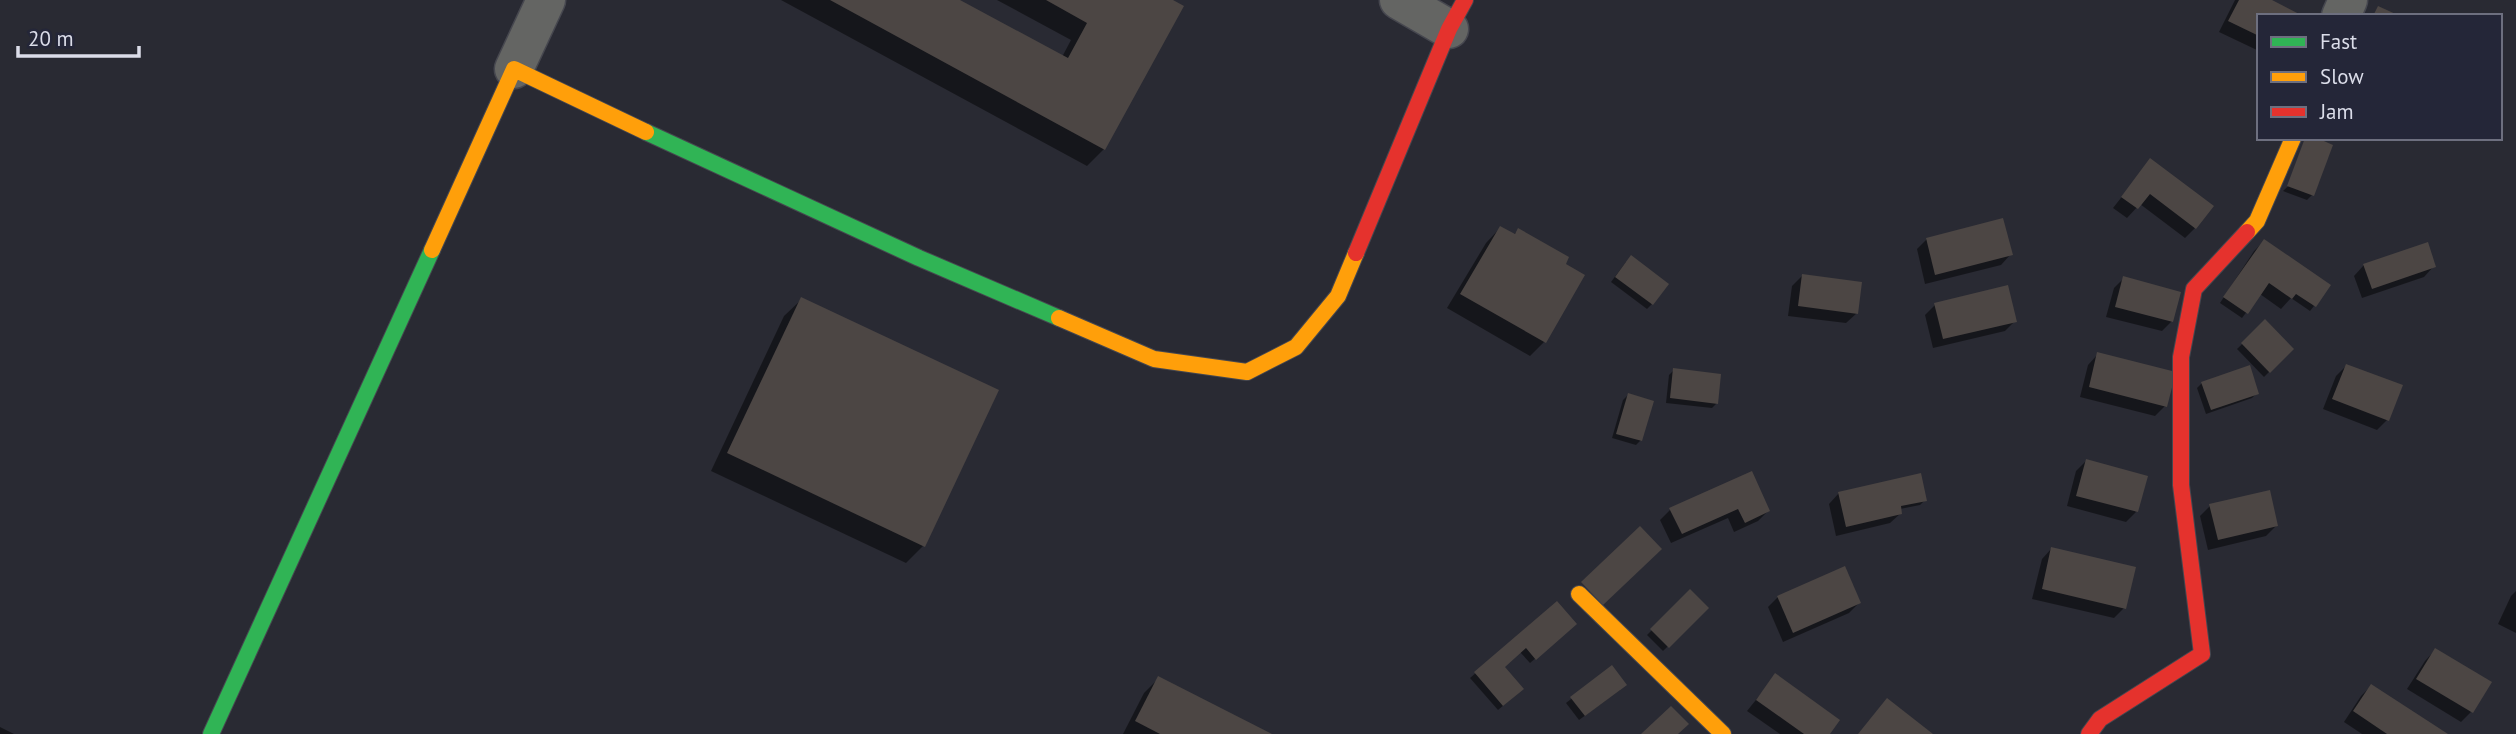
<svg xmlns="http://www.w3.org/2000/svg" width="2516" height="734" viewBox="0 0 2516 734" font-family="'PT Sans',sans-serif">
	<style>
		.shadow { fill: #0007 }
		.building { fill: #4c4644 }
		.lines { fill: none; stroke-linecap: round; stroke-linejoin: round }
		.street-casing { stroke: #46474f; stroke-width: 41 }
		.fast-casing { stroke: #46474f; stroke-width: 18 }
		.slow-casing { stroke: #46474f; stroke-width: 18 }
		.jam-casing { stroke: #46474f; stroke-width: 18 }
		.street { stroke: #646563; stroke-width: 38 }
		.fast { stroke: #30b455; stroke-width: 16 }
		.slow { stroke: #ff9f0a; stroke-width: 16 }
		.jam { stroke: #e5322d; stroke-width: 16 }
	</style>
	<rect width="100%" height="100%" fill="#292a33"/>
	<!-- shadow -->
	<g class="shadow">
		<path d="M781,0H956L1062,57L1071,40L997,0H1169L1104,149L1087,166Z"/>
		<path d="M2235,0H2268L2259,16V51L2219,32Z"/>
		<path d="M2331,146L2312,195L2307,200L2283,191Z"/>
		<path d="M2150,161L2195,228L2185,238L2140,204L2127,218L2113,208Z"/>
		<path d="M1500,228L1513,235L1519,230L1544,342L1530,356L1447,308L1486,243Z"/>
		<path d="M1927,239L2011,254L2001,265L1925,284L1917,249Z"/>
		<path d="M2264,241L2314,306L2310,311L2291,298L2281,309L2260,294L2242,318L2220,303L2254,251Z"/>
		<path d="M1626,262L1652,304L1647,309L1611,282Z"/>
		<path d="M2364,265L2434,266L2424,277L2362,298L2354,276Z"/>
		<path d="M1802,276L1857,313L1846,323L1788,316L1792,286Z"/>
		<path d="M2124,278L2172,321L2162,331L2106,317L2114,288Z"/>
		<path d="M802,299L923,546L906,563L711,471L784,316Z"/>
		<path d="M1935,305L2015,321L2005,331L1933,348L1925,315Z"/>
		<path d="M2265,322L2292,349L2264,377L2237,349Z"/>
		<path d="M2098,354L2165,406L2155,416L2080,397L2088,365Z"/>
		<path d="M2346,366L2387,420L2377,430L2323,409L2336,376Z"/>
		<path d="M1674,370L1717,403L1712,408L1666,403L1669,375Z"/>
		<path d="M2202,383L2257,393L2252,398L2206,414L2197,388Z"/>
		<path d="M1628,395L1641,440L1636,445L1612,438L1623,400Z"/>
		<path d="M2086,461L2136,512L2126,522L2067,506L2076,471Z"/>
		<path d="M1751,474L1768,511L1758,521L1734,532L1728,518L1671,543L1660,520L1670,510Z"/>
		<path d="M1839,493L1925,500L1920,505L1900,509L1901,513L1890,523L1836,536L1829,504Z"/>
		<path d="M2210,506L2276,526L2266,536L2208,550L2200,516Z"/>
		<path d="M2052,548L2124,608L2114,618L2032,599L2042,559Z"/>
		<path d="M2516,591V633L2498,624L2511,596Z"/>
		<path d="M1690,592L1707,608L1663,651L1647,635Z"/>
		<path d="M1778,597L1859,603L1849,613L1783,642L1768,607Z"/>
		<path d="M1557,603L1570,629L1530,663L1520,652L1503,667L1517,694L1498,710L1470,678Z"/>
		<path d="M2435,650L2471,712L2461,722L2407,689L2425,661Z"/>
		<path d="M1612,667L1620,690L1579,720L1566,703Z"/>
		<path d="M1776,675L1828,734H1780L1747,711Z"/>
		<path d="M1158,679L1269,734H1123L1144,693Z"/>
		<path d="M2371,686L2445,734H2362L2344,722L2361,696Z"/>
		<path d="M0,727L14,734H0Z"/>
	</g>
	<!-- building -->
	<g class="building">
		<path d="M830,0H960L1068,58L1087,23L1046,0H1173L1184,6L1105,150Z"/>
		<path d="M2239,0H2272L2303,16H2259V36L2228,21Z"/>
		<path d="M2378,6L2400,16H2373Z"/>
		<path d="M2305,138H2317L2333,145L2314,196L2287,186Z"/>
		<path d="M2150,158L2214,206L2196,229L2150,194L2138,209L2121,197Z"/>
		<path d="M2003,218L2013,255L1935,275L1926,238Z"/>
		<path d="M1500,226L1515,234L1518,228L1569,257L1566,264L1585,275L1546,343L1460,294Z"/>
		<path d="M2264,239L2331,285L2316,307L2296,294L2292,299L2269,283L2248,314L2223,297Z"/>
		<path d="M2428,242L2436,267L2372,289L2363,264Z"/>
		<path d="M1631,255L1669,284L1653,305L1615,277Z"/>
		<path d="M1802,274L1862,282L1858,314L1798,306Z"/>
		<path d="M2123,276L2181,292L2173,322L2115,307Z"/>
		<path d="M2008,285L2017,322L1943,339L1934,303Z"/>
		<path d="M801,297L999,390L925,547L727,453Z"/>
		<path d="M2265,319L2294,349L2270,373L2241,343Z"/>
		<path d="M2097,352L2176,372L2167,407L2089,387Z"/>
		<path d="M2346,364L2403,385L2389,421L2332,399Z"/>
		<path d="M2250,365L2259,394L2211,410L2201,382Z"/>
		<path d="M1673,368L1721,374L1718,404L1670,398Z"/>
		<path d="M1628,393L1654,401L1642,441L1616,434Z"/>
		<path d="M2086,459L2148,476L2138,512L2076,496Z"/>
		<path d="M1752,471L1770,511L1745,523L1738,509L1682,534L1669,508Z"/>
		<path d="M1921,473L1927,501L1901,506L1902,514L1846,527L1838,492Z"/>
		<path d="M2270,490L2278,526L2218,540L2209,504Z"/>
		<path d="M1640,526L1662,549L1603,605L1581,582Z"/>
		<path d="M2051,547L2136,567L2126,609L2042,589Z"/>
		<path d="M1845,566L1861,603L1793,633L1777,596Z"/>
		<path d="M1690,589L1709,608L1669,648L1650,629Z"/>
		<path d="M1557,601L1577,624L1536,660L1526,648L1505,667L1524,689L1503,706L1474,672Z"/>
		<path d="M2435,648L2492,682L2473,713L2416,679Z"/>
		<path d="M1612,665L1627,685L1585,716L1570,697Z"/>
		<path d="M1775,673L1840,720L1830,734H1804L1756,700Z"/>
		<path d="M1158,676L1272,734H1160L1135,721Z"/>
		<path d="M2371,684L2448,734H2387L2353,711Z"/>
		<path d="M1887,698L1933,734H1858Z"/>
		<path d="M1671,706L1689,724L1678,734H1641Z"/>
	</g>
	<g class="lines">
		<!-- street casing -->
		<g class="street-casing">
			<g id="street">
				<path d="M1399,0L1449,29"/>
				<path d="M2341,16L2348,0"/>
				<path d="M514,69L546,0"/>
			</g>
		</g>
		<!-- fast casing -->
		<g class="fast-casing">
			<g id="fast">
				<path d="M646,132L919,258L1059,318"/>
				<path d="M211,734L432,250"/>
			</g>
		</g>
		<!-- slow casing -->
		<g class="slow-casing">
			<g id="slow">
				<path d="M2247,232L2257,221L2293,138"/>
				<path d="M432,250L514,69L646,132"/>
				<path d="M1059,318L1154,359L1247,372L1296,347L1338,296L1356,253"/>
				<path d="M1579,594L1723,734"/>
			</g>
		</g>
		<!-- jam casing -->
		<g class="jam-casing">
			<g id="jam">
				<path d="M1356,253L1449,29L1465,0"/>
				<path d="M2089,734L2100,719L2202,654L2181,485V357L2194,289L2247,232"/>
			</g>
		</g>
		<!-- street -->
		<use href="#street" class="street"/>
		<!-- fast -->
		<use href="#fast" class="fast"/>
		<!-- slow -->
		<use href="#slow" class="slow"/>
		<!-- jam -->
		<use href="#jam" class="jam"/>
	</g>
	<!-- legend -->
	<rect x="2257" y="14" width="245" height="126" fill="#242638" stroke="#6d6f7f" stroke-width="2"/>
	<rect x="2271" y="37" width="35" height="10" fill="#30b455" stroke="#6d6f7f" stroke-width="2"/>
	<text x="2320" y="49" font-size="21" fill="#dbdde9">Fast</text>
	<rect x="2271" y="72" width="35" height="10" fill="#ff9f0a" stroke="#6d6f7f" stroke-width="2"/>
	<text x="2320" y="84" font-size="21" fill="#dbdde9">Slow</text>
	<rect x="2271" y="107" width="35" height="10" fill="#e5322d" stroke="#6d6f7f" stroke-width="2"/>
	<text x="2320" y="119" font-size="21" fill="#dbdde9">Jam</text>
	<!-- scale -->
	<path d="M18 46v10h121v-10" fill="none" stroke="#dbdde9" stroke-width="3.5"/>
	<text x="28" y="46" font-size="21" fill="#dbdde9" stroke="#242638" stroke-width="5" paint-order="stroke">20 m</text>
</svg>
